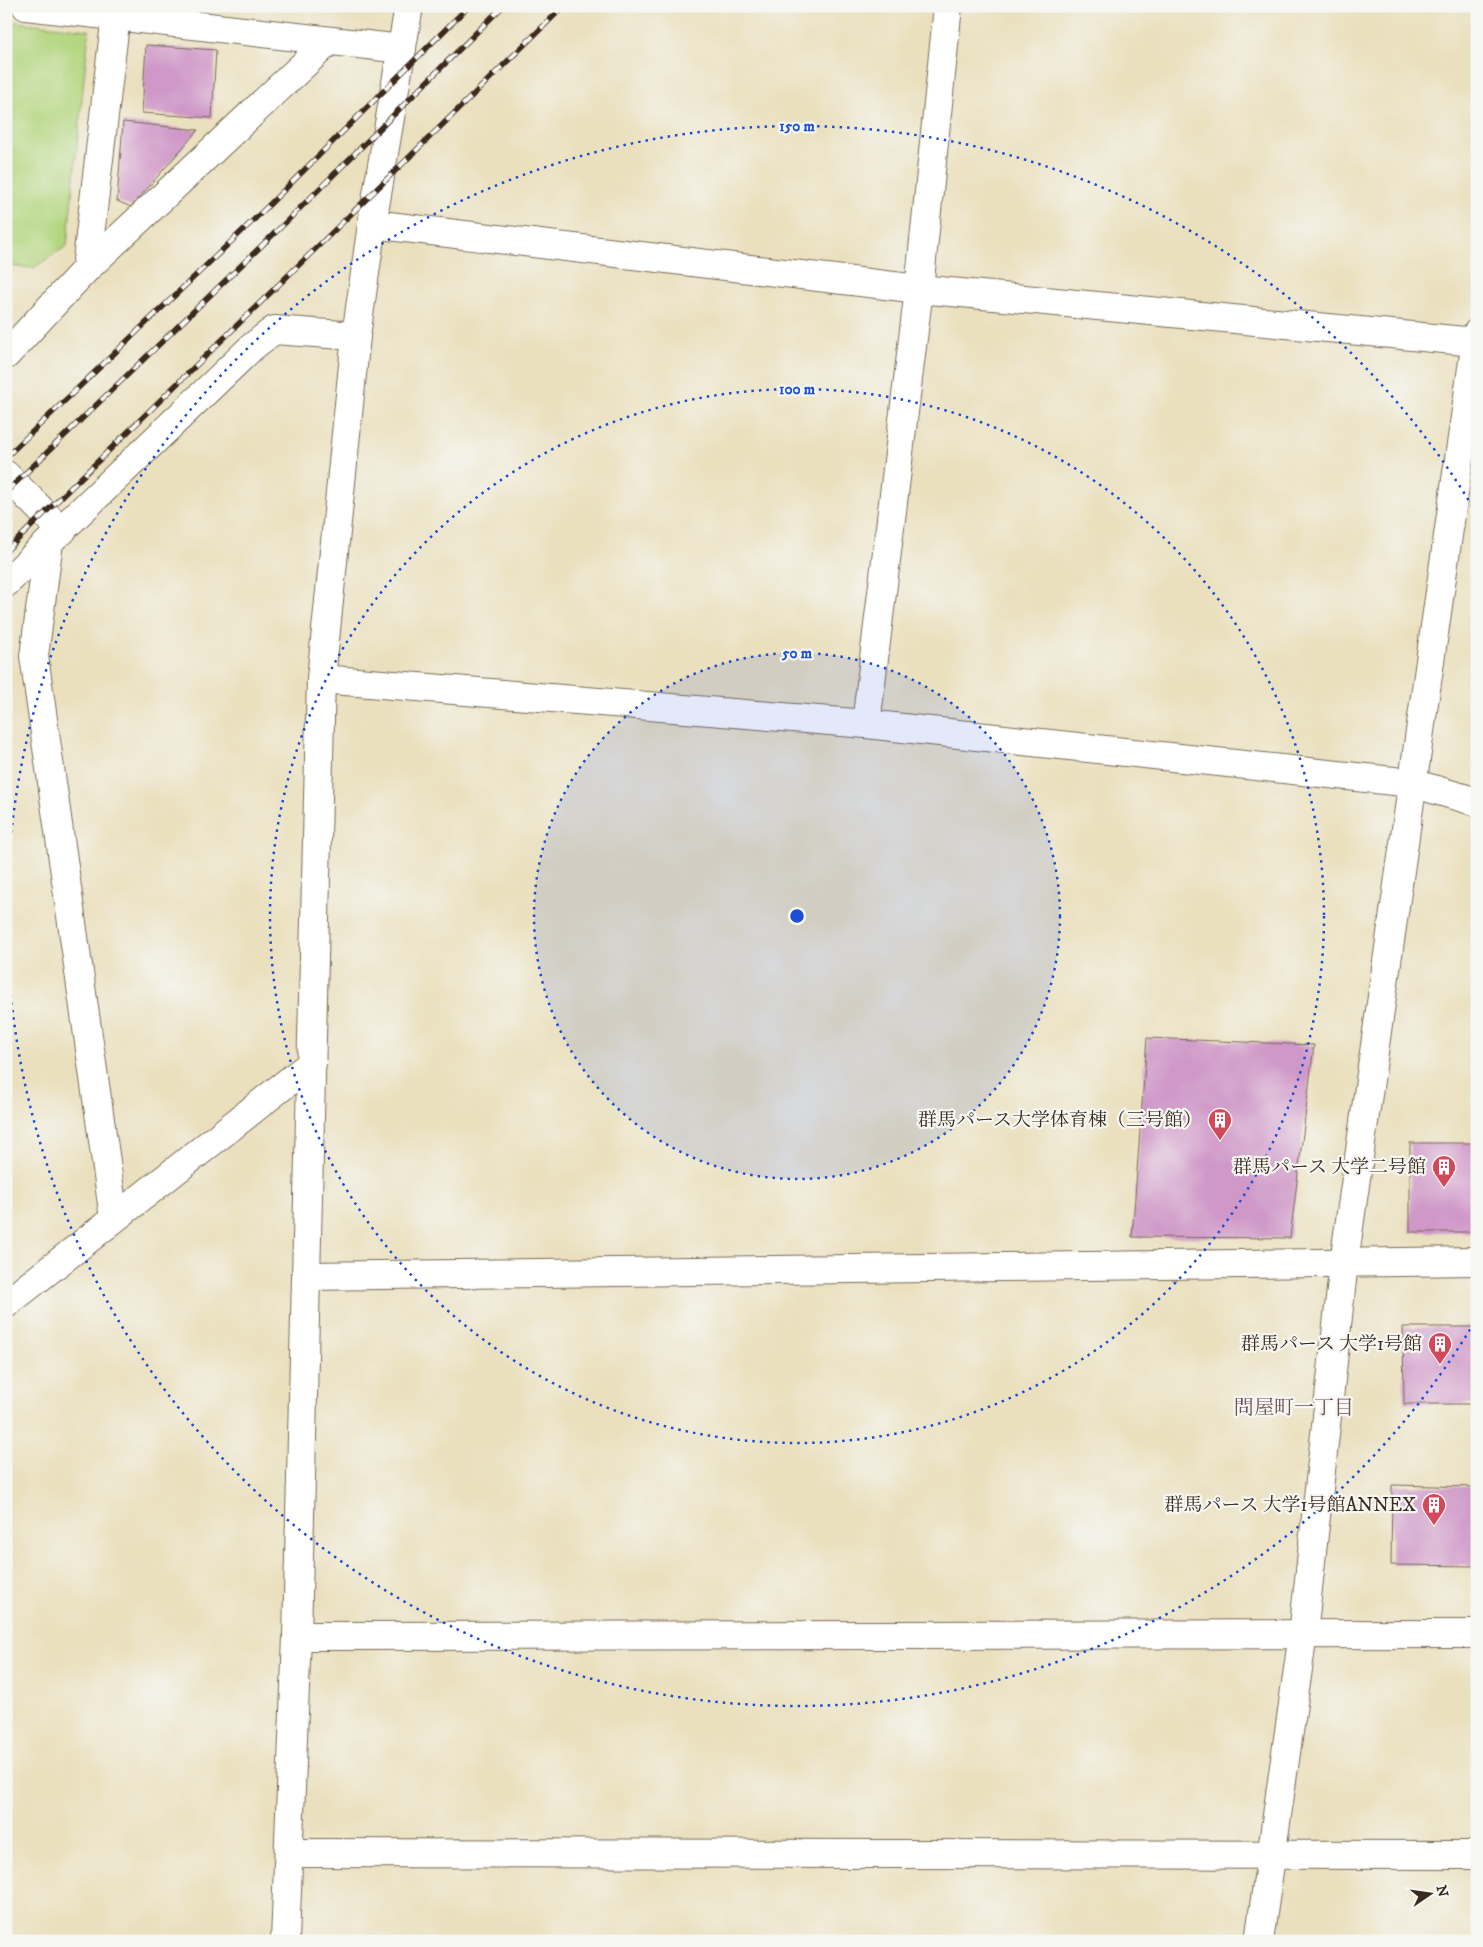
<svg xmlns="http://www.w3.org/2000/svg" width="1483" height="1947" viewBox="0 0 1483 1947" font-family="'IM FELL DW Pica','Noto Serif JP',serif">
	<style>
		.green { fill: #b1d57d; stroke: #76804e }
		.building { fill: #cf98c8 }
		.lines { fill: none; stroke-linecap: round; stroke-linejoin: round }
		.minor-casing { stroke: #786a56; stroke-width: 30 }
		.tertiary-casing { stroke: #786a56; stroke-width: 30 }
		.minor { stroke: #fff; stroke-width: 28 }
		.tertiary { stroke: #fff; stroke-width: 28 }
		.rail-casing { stroke: #3b2a1e; stroke-width: 5.5 }
		.rail { stroke: #f6f6f2; stroke-width: 4; stroke-dasharray: 11; stroke-linecap: butt }
		.ring { fill: none; stroke: #1d4ed8; stroke-width: 2.5; stroke-dasharray: 2.5 5 }
		.labels { text-anchor: middle; dominant-baseline: central; stroke-width: 4.5; stroke-linejoin: round; paint-order: stroke }
		.poi-label { font-size: 19px; fill: #3b2a1e; stroke: #f6f6f2; text-anchor: end }
		.neighbourhood-label { font-size: 20px; fill: #6f505a; stroke: #f6f6f2 }
		.centre { fill: #1d4ed8; stroke: #f6f6f2; stroke-width: 2.5 }
		.ring-label { font-size: 15px; text-anchor: middle; font-weight: bold; fill: #1d4ed8; stroke: #f6f6f2; stroke-width: 4.5; stroke-linejoin: round; paint-order: stroke }
	</style>
	<rect width="100%" height="100%" fill="#f6f6f2"/>
	<filter id="ink" filterUnits="userSpaceOnUse"><feTurbulence type="fractalNoise" baseFrequency=".02" numOctaves="2"/><feDisplacementMap in="SourceGraphic" scale="10" xChannelSelector="R" yChannelSelector="G"/><feConvolveMatrix kernelMatrix="1 2 1 2 8 2 1 2 1" color-interpolation-filters="sRGB"/></filter>
	<filter id="wash" filterUnits="userSpaceOnUse"><feTurbulence type="fractalNoise" baseFrequency=".0096" numOctaves="4" result="noise"/><feDisplacementMap in="SourceGraphic" scale="20" xChannelSelector="R" yChannelSelector="G"/><feGaussianBlur stdDeviation="1.12" result="paint"/><feColorMatrix in="noise" values="0 0 0 0 0 0 0 0 0 0 0 0 0 0 0 0 0 1.4 0 .05"/><feComposite in="paint" operator="in"/></filter>
	<g filter="url(#wash)">
		<rect width="100%" height="100%" fill="#eae0be"/>
		<!-- green -->
		<path class="green" d="M6,21L89,30L67,246L33,268L6,266Z"/>
		<g id="blocks">
			<!-- building -->
			<g class="building">
				<path d="M146,45L216,50L212,118L142,113Z"/>
				<path d="M123,122L198,130L131,207L117,201Z"/>
				<path d="M1147,1038L1314,1045L1290,1238L1132,1237Z"/>
				<rect x="1410" y="1143" width="67" height="89"/>
				<path d="M1403,1327H1477V1404H1404Z"/>
				<path d="M1392,1485L1477,1487V1566L1391,1565Z"/>
			</g>
		</g>
	</g>
	<g filter="url(#ink)">
		<use href="#blocks" fill-opacity="0" stroke="#786a56" stroke-width="1"/>
		<g class="lines">
			<!-- minor casing -->
			<g class="minor-casing">
				<g id="minor">
					<path d="M26,6L402,49"/>
					<path d="M372,224L919,289L1475,342"/>
					<path d="M86,269L117,6"/>
					<path d="M6,355L86,269L329,41"/>
					<path d="M6,475L62,531"/>
					<path d="M49,542L34,656L114,1218"/>
					<path d="M6,583L252,347L274,330L356,336"/>
					<path d="M321,679L866,724L1412,783L1477,802"/>
					<path d="M866,724L919,289L948,6"/>
					<path d="M306,1276L1477,1261"/>
					<path d="M6,1304L312,1063"/>
					<path d="M297,1636L1477,1634"/>
					<path d="M290,1853L1477,1855"/>
				</g>
			</g>
			<!-- tertiary casing -->
			<g class="tertiary-casing">
				<g id="tertiary">
					<path d="M285,1941L297,1636L321,679L356,336L372,224L409,6"/>
					<path d="M1259,1941L1303,1634L1344,1262L1477,333"/>
				</g>
			</g>
			<!-- minor -->
			<use href="#minor" class="minor"/>
			<!-- tertiary -->
			<use href="#tertiary" class="tertiary"/>
			<!-- rail casing -->
			<g class="rail-casing">
				<g id="rail">
					<path d="M6,457L262,212L469,6"/>
					<path d="M6,492L282,226L503,6"/>
					<path d="M6,551L564,6"/>
				</g>
			</g>
			<!-- rail -->
			<use href="#rail" class="rail"/>
		</g>
	</g>
	<!-- distance rings -->
	<circle cx="797" cy="916" r="263" fill="#1d4ed8" fill-opacity=".12"/>
	<g class="ring">
		<circle cx="797" cy="916" r="263"/>
		<circle cx="797" cy="916" r="527"/>
		<path d="M1474 1323A790 790 0 1 1 1474 509"/>
	</g>
	<!-- icons -->
	<defs>
		<g id="building-pin" transform="scale(1.25)"><path d="M0 17L-7.5 6A9.5 9.5 0 1 1 7.5 6Z" fill="#d1495b" stroke="#f6f6f2"/><path d="M-4-6H4V6H1V3H-1V6H-4ZM-2.5-4.3h1.7v1.8h-1.7ZM.8-4.3h1.7v1.8H.8ZM-2.5-1h1.7V.8h-1.7ZM.8-1h1.7V.8H.8Z" fill="#fff"/></g>
	</defs>
	<g fill-rule="evenodd">
		<use href="#building-pin" x="1220" y="1120"/>
		<use href="#building-pin" x="1444" y="1167"/>
		<use href="#building-pin" x="1440" y="1344"/>
		<use href="#building-pin" x="1434" y="1505"/>
	</g>
	<g class="labels">
		<!-- poi labels -->
		<g class="poi-label">
			<text x="1202" y="1120">群馬パース大学体育棟（三号館）</text>
			<text x="1426" y="1167">群馬パース 大学二号館</text>
			<text x="1422" y="1344">群馬パース 大学1号館</text>
			<text x="1416" y="1505">群馬パース 大学1号館ANNEX</text>
		</g>
		<!-- neighbourhood labels -->
		<g class="neighbourhood-label">
			<text x="1294" y="1408">問屋町一丁目</text>
		</g>
	</g>
	<circle cx="797" cy="916" r="8" class="centre"/>
	<g class="ring-label">
		<text x="797" y="131">150 m</text>
		<text x="797" y="394">100 m</text>
		<text x="797" y="658">50 m</text>
	</g>
	<!-- margin -->
	<rect width="1483" height="1947" fill="none" stroke="#f6f6f2" stroke-width="25"/>
	<!-- north arrow -->
	<g transform="translate(1430 1894) rotate(77)" stroke="#f6f6f2" stroke-width="4" paint-order="stroke">
	<path d="M0-4L9 19L0 12L-9 19Z" fill="#3b2a1e"/>
	<text y="-8" font-size="14" font-weight="bold" text-anchor="middle" fill="#3b2a1e">N</text>
	</g>
</svg>
